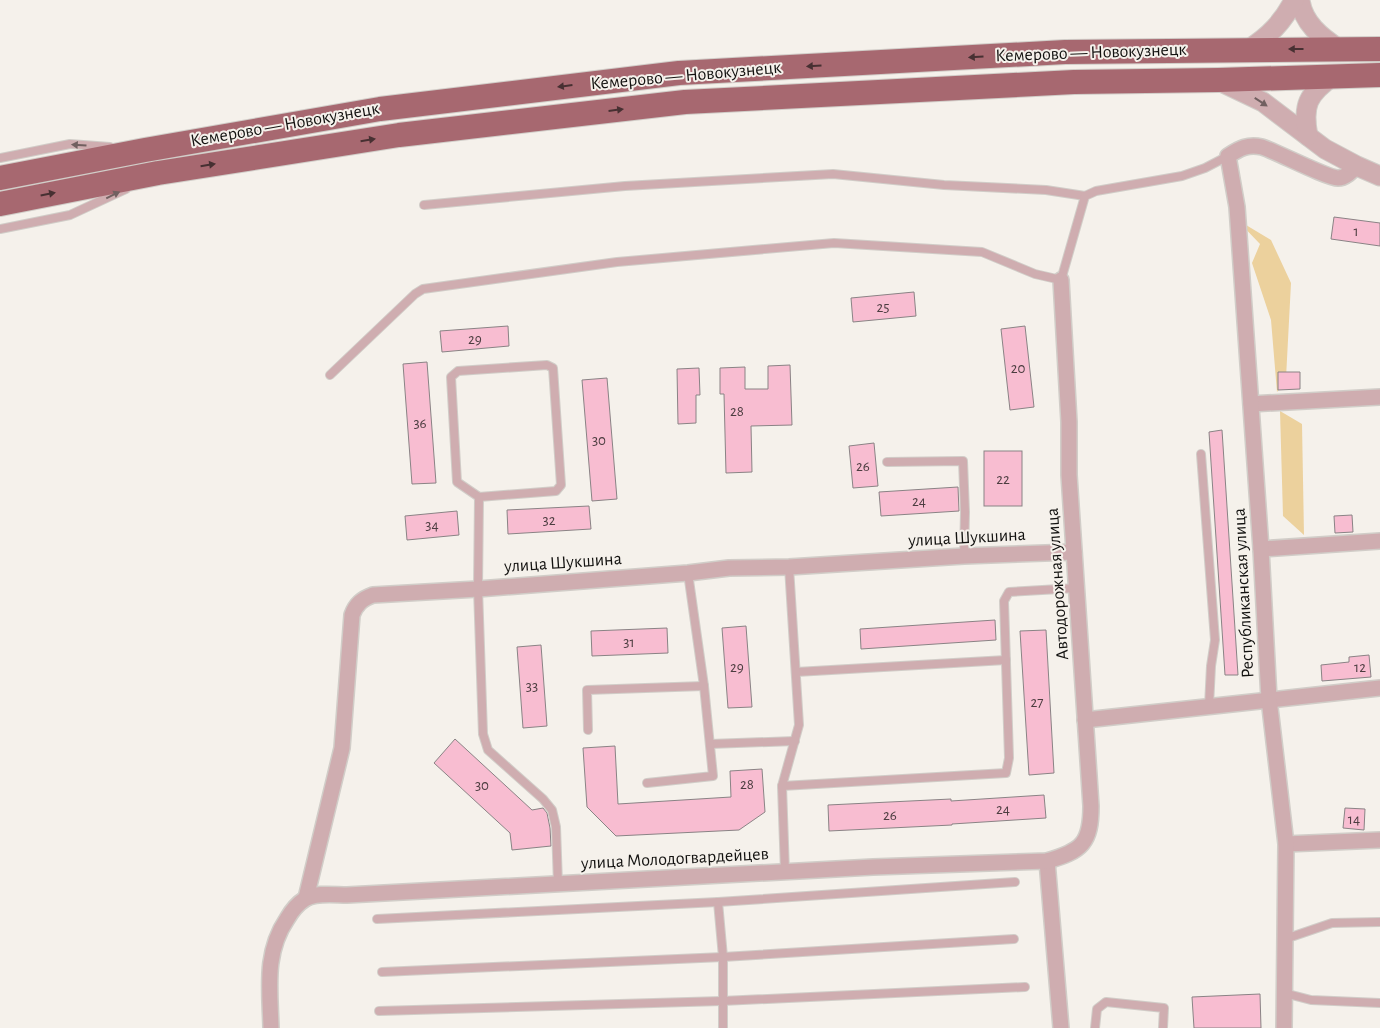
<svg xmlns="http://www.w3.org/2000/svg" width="1380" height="1028" viewBox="0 0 1380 1028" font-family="'Alegreya Sans',sans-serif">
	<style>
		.green { fill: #ecd19d }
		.building { fill: #f8bdd1; stroke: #8a8385 }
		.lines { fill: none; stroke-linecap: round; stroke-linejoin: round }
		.service-casing { stroke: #d1cdc8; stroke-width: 10 }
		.minor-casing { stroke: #d1cdc8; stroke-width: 18 }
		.tertiary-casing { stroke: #d1cdc8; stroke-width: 21 }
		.trunk-casing { stroke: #d1cdc8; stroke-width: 26 }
		.service { stroke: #cfadb0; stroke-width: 8 }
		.minor { stroke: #cfadb0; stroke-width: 15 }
		.tertiary { stroke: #cfadb0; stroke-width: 19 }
		.trunk { stroke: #a76870; stroke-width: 24 }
		.oneway { fill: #473032 }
		.oneway2 { fill: #716060 }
		.labels { text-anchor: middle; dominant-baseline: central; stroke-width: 4; stroke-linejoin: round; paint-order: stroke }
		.number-label { font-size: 15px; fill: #4c3d40 }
		.street-label { font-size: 18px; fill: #131210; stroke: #f5f1eb }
	</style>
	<rect width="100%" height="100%" fill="#f5f1eb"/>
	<!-- green -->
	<g class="green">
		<path d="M1236,219L1271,240L1291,283L1286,378L1277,392L1271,320L1252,263L1260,244Z"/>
		<path d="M1280,411L1302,424L1304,535L1283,516Z"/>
	</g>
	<!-- building -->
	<g class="building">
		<path d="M1334,217L1380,223V246L1331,239Z"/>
		<path d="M914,292L916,316L853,322L851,298Z"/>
		<path d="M508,326L509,346L442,352L440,331Z"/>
		<path d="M1025,326L1034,407L1010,410L1001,329Z"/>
		<path d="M427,362L436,483L412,484L403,364Z"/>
		<path d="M790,365L792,425L751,426L752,472L726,473L724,394H720V368L745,367V389H768V366Z"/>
		<path d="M699,368L700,395H696V423L678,424L677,369Z"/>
		<path d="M1278,372H1300V389L1278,390Z"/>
		<path d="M607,378L617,499L592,501L582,380Z"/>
		<path d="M1222,430L1238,675H1225L1209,432Z"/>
		<path d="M874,443L878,486L853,488L849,446Z"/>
		<rect x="984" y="451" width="38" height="55"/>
		<path d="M958,487L959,511L881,516L879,492Z"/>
		<path d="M589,506L591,529L508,534L507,510Z"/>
		<path d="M457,511L459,535L407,540L405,516Z"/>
		<path d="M1352,515L1353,532L1335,533L1334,516Z"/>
		<path d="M995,620L996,640L861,649L860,629Z"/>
		<path d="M746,626L752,707L728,708L722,628Z"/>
		<path d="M667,628L668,653L592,656L591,631Z"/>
		<path d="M1046,630L1054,773L1029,775L1020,631Z"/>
		<path d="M541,645L547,726L523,728L517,647Z"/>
		<path d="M1369,655L1371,677L1322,681L1321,665L1349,662V657Z"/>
		<path d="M455,739L532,810L543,808L547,813L550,828L551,846L512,850L510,833L434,763Z"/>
		<path d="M615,746L618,804L731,797L730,771L762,769L765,812L739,830L616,836L587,807L583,748Z"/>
		<path d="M1044,795L1046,818L952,824V825L829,831L828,805L951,799V801Z"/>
		<path d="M1345,808L1365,809L1364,830L1343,828Z"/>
		<path d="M1260,994L1261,1028H1194L1192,997Z"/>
	</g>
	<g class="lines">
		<!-- service casing -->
		<g class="service-casing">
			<g id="service">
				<path d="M0,158L70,144L110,147"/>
				<path d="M424,205L625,186L833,174L944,185L1046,190L1085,196"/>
				<path d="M0,229L70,215L126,189"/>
				<path d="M547,365L553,368L561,485L556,491L479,497L457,482L451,377L458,371Z"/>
				<path d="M330,375L415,294L423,289L617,262L834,243L982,252L1035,274L1061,280L1085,196L1096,191L1182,176L1205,168L1228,156"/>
				<path d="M1201,454L1215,640L1211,666L1209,706"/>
				<path d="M887,462L963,461L965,512L964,556"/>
				<path d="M479,497L478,589L483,734L488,750L543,799L552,810L556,827L558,884"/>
				<path d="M796,672L1006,660"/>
				<path d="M588,730L587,690L704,686"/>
				<path d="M710,744L795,741"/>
				<path d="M647,783L713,776L704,686L688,573"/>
				<path d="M782,786L1006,773L1009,758L1004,601L1009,592L1077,588"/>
				<path d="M785,872L782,786L799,725L789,567"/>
				<path d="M718,902L723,957V1028"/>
				<path d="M377,919L718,902L1015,882"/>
				<path d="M1285,939L1332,923L1380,922"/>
				<path d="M382,972L723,957L1014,939"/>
				<path d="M1284,993L1311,1000L1380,1003"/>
				<path d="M379,1011L722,1001L1025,987"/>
				<path d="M1095,1028L1097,1009L1106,1002L1164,1008L1163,1028"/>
			</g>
		</g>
		<!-- minor casing -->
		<g class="minor-casing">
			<g id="minor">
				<path d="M1251,404L1380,397"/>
				<path d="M1261,549L1380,541"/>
				<path d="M1085,720L1380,688"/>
				<path d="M1286,844L1380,840"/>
				<path d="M1047,861L1061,1028"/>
				<path d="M306,898L342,748L352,615C356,604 362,599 373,595L478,589L688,573L729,568L789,567L964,556L1074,552"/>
				<path d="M271,1028C270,989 264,953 287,919C291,912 297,904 305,899C316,892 335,895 347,895L873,867L1047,861C1082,851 1091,843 1091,806L1069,475V422L1061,280"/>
				<path d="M1284,1028L1286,844L1269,699L1261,549L1237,207L1228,156C1240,148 1248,144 1262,147C1277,152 1327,178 1338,178C1345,178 1352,171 1357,166"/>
			</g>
		</g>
		<!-- tertiary casing -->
		<g class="tertiary-casing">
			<g id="tertiary">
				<path d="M1300,0C1303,23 1321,37 1339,49"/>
				<path d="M1249,49C1269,36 1283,22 1294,0"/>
				<path d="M1219,81L1263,102L1325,149L1357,166L1380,176"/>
				<path d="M1308,136C1302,105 1308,94 1333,76"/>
			</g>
		</g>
		<!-- trunk casing -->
		<g class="trunk-casing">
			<g id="trunk">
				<path d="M0,178L145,150L380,109L679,73L1065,52L1380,49"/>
				<path d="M0,204L158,173L399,135L685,102L1074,82L1218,80L1380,75"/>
			</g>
		</g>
		<!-- service -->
		<use href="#service" class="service"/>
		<!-- minor -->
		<use href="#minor" class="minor"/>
		<!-- tertiary -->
		<use href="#tertiary" class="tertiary"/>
		<!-- trunk -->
		<use href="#trunk" class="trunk"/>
	</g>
	<!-- one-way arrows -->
	<defs><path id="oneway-solid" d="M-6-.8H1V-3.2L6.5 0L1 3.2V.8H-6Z" transform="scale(1.25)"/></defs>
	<g class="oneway">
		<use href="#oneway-solid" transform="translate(1296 49) rotate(180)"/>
		<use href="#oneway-solid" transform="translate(976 57) rotate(177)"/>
		<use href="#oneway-solid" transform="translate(814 66) rotate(177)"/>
		<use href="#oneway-solid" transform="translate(565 86) rotate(173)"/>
		<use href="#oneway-solid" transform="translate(616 110) rotate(-7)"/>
		<use href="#oneway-solid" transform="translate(368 140) rotate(-9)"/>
		<use href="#oneway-solid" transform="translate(208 165) rotate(-9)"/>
		<use href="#oneway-solid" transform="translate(48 194) rotate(-11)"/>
	</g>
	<g class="oneway2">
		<use href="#oneway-solid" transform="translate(1261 102) rotate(33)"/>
		<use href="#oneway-solid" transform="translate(79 145) rotate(-176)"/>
		<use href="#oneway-solid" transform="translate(113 195) rotate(-26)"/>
	</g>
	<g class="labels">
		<!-- number labels -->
		<g class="number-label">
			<text x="1356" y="231">1</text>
			<text x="883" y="307">25</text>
			<text x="475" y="339">29</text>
			<text x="1018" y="368">20</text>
			<text x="737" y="411">28</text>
			<text x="420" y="423">36</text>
			<text x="599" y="440">30</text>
			<text x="863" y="466">26</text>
			<text x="1003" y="479">22</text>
			<text x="919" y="501">24</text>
			<text x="549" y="520">32</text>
			<text x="432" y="525">34</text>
			<text x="629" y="642">31</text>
			<text x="737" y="667">29</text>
			<text x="1360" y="667">12</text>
			<text x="532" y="686">33</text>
			<text x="1037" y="702">27</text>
			<text x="747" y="784">28</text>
			<text x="482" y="785">30</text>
			<text x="1003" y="809">24</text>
			<text x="890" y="815">26</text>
			<text x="1354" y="819">14</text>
		</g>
		<!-- street labels -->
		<g class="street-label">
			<text transform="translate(1091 53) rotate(-2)">Кемерово — Новокузнецк</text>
			<text transform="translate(686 76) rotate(-5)">Кемерово — Новокузнецк</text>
			<text transform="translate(285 125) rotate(-10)">Кемерово — Новокузнецк</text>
			<text transform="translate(967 538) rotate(-3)">улица Шукшина</text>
			<text transform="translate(563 563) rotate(-4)">улица Шукшина</text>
			<text transform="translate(1058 584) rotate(-94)">Автодорожная улица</text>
			<text transform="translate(1244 593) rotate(-93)">Республиканская улица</text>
			<text transform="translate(675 859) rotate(-3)">улица Молодогвардейцев</text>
		</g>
	</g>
</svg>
